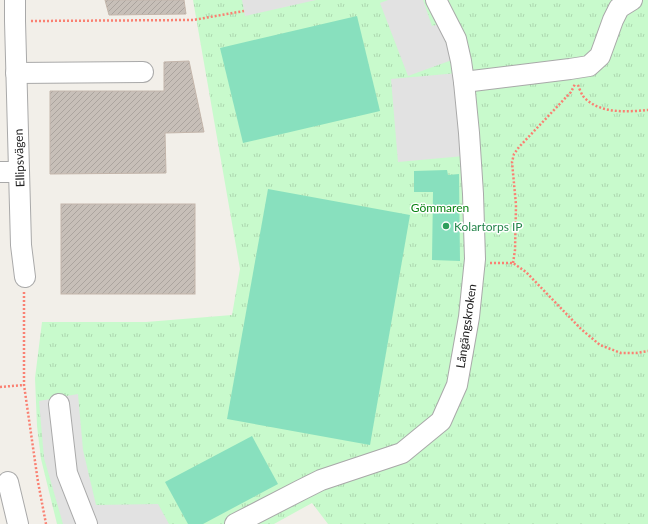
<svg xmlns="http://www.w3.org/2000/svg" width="648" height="524" viewBox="0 0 648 524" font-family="Lato,sans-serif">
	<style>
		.park { fill: url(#park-tufts) }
		.pitch { fill: #88e0be }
		.parking { fill: #e2e2e2 }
		.building { fill: url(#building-hatch); stroke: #c4b6ab }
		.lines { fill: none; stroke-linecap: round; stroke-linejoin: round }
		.minor-casing { stroke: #a9a9a9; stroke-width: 22 }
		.path { stroke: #fa8072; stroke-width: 2.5; stroke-dasharray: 2 2; stroke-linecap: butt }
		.minor { stroke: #fff; stroke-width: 20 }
		.leisure-dot { fill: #2e9e5b; stroke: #fff; stroke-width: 1.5 }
		.labels { text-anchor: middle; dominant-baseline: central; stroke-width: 3; stroke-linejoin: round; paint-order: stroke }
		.street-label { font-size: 12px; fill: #222; stroke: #fff }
		.park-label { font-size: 12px; fill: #0c8416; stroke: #fff }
		.leisure-label { font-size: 12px; fill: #27864d; stroke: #fff; text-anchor: start }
	</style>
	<defs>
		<pattern id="park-tufts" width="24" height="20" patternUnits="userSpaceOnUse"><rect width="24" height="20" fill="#c8facc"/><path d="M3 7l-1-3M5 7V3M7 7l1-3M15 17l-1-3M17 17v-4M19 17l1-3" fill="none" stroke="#acd6af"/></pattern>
		<pattern id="building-hatch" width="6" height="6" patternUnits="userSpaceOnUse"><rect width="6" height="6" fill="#c7bfb8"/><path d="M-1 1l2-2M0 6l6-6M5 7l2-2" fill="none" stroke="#aba49e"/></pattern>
	</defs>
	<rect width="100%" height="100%" fill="#f2efe9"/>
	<!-- park -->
	<path class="park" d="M193,0H648V524H328L312,503L274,524H57L41,459L37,426L35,378L42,322H146L232,315L240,269Z"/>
	<!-- pitch -->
	<g class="pitch">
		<path d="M357,16L380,111L243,143L220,48Z"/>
		<path d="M447,170L448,175L459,174L460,261L432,260L433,192H414V171Z"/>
		<path d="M268,189L410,215L370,445L227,419Z"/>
		<path d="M252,436L278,484L203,524H188L165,482Z"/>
	</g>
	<!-- parking -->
	<g class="parking">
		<path d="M242,0H316L245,16Z"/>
		<path d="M388,0H423L432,26L439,24L452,60L408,76L380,3Z"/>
		<path d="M458,73L464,156L398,162L391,79Z"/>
		<path d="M78,394L83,450L96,505L158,504L169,524H63L44,458L39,401Z"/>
	</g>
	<!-- building -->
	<g class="building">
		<path d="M105,0H184L186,14L109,15Z"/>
		<path d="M189,61L204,132L165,133L166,173L50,174V91H164V62Z"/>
		<rect x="61" y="204" width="134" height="90"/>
	</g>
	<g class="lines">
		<!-- minor casing -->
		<g class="minor-casing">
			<g id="minor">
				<path d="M15,0V21L21,245L25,277"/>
				<path d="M16,73L143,72"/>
				<path d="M464,82L570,69L589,66L600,56L613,20L619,8L632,0"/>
				<path d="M0,172H19"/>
				<path d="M59,404L67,473L87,524"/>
				<path d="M8,482L18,524"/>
				<path d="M235,524L301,490L321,480L402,453L441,421L457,385L469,317L475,259L473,194L469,133L464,82L461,61L456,39L436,0"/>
			</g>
		</g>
		<!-- path -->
		<g class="path">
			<path d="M31,21L193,20L244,11"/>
			<path d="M578,85C579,88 581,93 583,96C598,114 627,112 648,110"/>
			<path d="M490,263H513L526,272L581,329L600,345L621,353H636L648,351"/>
			<path d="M513,263L515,250L516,205L512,162L514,154L519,147L571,92L575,84"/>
			<path d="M24,292V385L38,482L46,524"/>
			<path d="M0,387L24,385"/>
		</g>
		<!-- minor -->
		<use href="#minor" class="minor"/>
	</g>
	<!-- markers -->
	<circle class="leisure-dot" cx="446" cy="226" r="4"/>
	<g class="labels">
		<!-- street labels -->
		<g class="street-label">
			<text transform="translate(19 158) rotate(-92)">Ellipsvägen</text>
			<text transform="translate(466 326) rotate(-82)">Långängskroken</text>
		</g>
		<!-- park labels -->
		<g class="park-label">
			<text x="440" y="207">Gömmaren</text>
		</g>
		<!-- leisure labels -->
		<g class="leisure-label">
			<text x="454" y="226">Kolartorps IP</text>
		</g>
	</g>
</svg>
